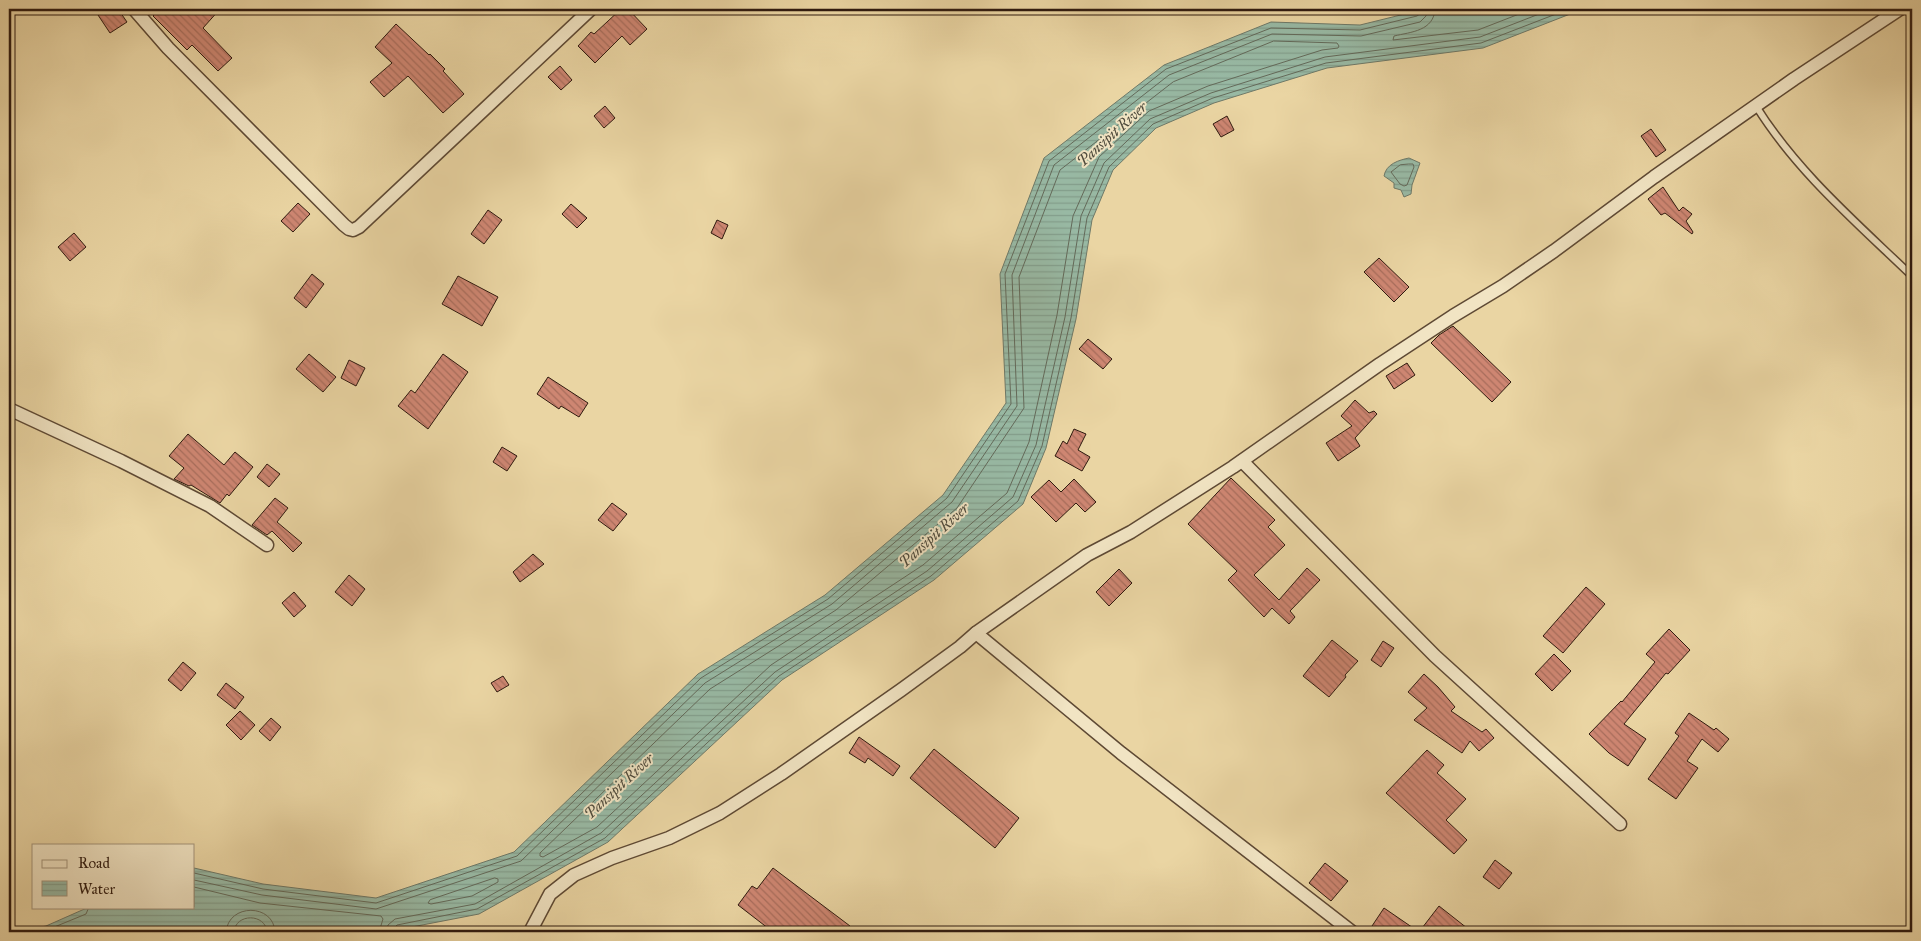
<svg xmlns="http://www.w3.org/2000/svg" width="1921" height="941" viewBox="0 0 1921 941" font-family="'IM FELL Great Primer',serif">
	<style>
		.water { fill: url(#water-rules); stroke: #6e7968 }
		.lines { fill: none; stroke-linecap: round; stroke-linejoin: round }
		.shore { stroke: #646a5a; stroke-width: 1 }
		.building { fill: url(#building-back-hatch); stroke: #2f1a0f }
		.service-casing { stroke: #5e4934; stroke-width: 9 }
		.minor-casing { stroke: #5e4934; stroke-width: 15 }
		.service { stroke: #f1e4c3; stroke-width: 6 }
		.minor { stroke: #f1e4c3; stroke-width: 12 }
		.labels { text-anchor: middle; dominant-baseline: central; stroke-width: 4; stroke-linejoin: round; paint-order: stroke }
		.water-label { font-size: 15px; font-style: italic; fill: #4e4a3c; stroke: #f1e4c3 }
	</style>
	<defs>
		<pattern id="water-rules" width="6" height="5" patternUnits="userSpaceOnUse" patternTransform="scale(1.25)"><rect width="6" height="5" fill="#98b9a4"/><path d="M0 2.5h6" fill="none" stroke="#839e8c"/></pattern>
		<pattern id="building-back-hatch" width="6" height="6" patternUnits="userSpaceOnUse" patternTransform="scale(1.25)"><rect width="6" height="6" fill="#ce8672"/><path d="M-1 5l2 2M0 0l6 6M5-1l2 2" fill="none" stroke="#a86d5c"/></pattern>
	</defs>
	<rect width="100%" height="100%" fill="#ead5a3"/>
	<filter id="stains"><feTurbulence type="fractalNoise" baseFrequency=".004" numOctaves="4"/><feColorMatrix values="0 0 0 0 .2 0 0 0 0 .09 0 0 0 0 .02 0 0 0 .5 -.17"/></filter>
	<radialGradient id="worn" r=".72"><stop offset=".6" stop-color="#630" stop-opacity="0"/><stop offset="1" stop-color="#630" stop-opacity=".3"/></radialGradient>
	<!-- water -->
	<g class="water">
		<path d="M1425,9H1583L1483,48L1327,68L1214,103L1156,128L1113,170L1092,220L1076,319L1046,448L1023,504L934,580L782,680L608,842L479,914L386,932H313L251,930L164,932H14L46,926L89,907H194V868L263,884L376,898L514,852L698,674L825,595L943,495L1006,403L1000,274L1044,158L1164,65L1271,22L1360,25Z"/>
		<path d="M1409,158L1420,163L1412,185L1411,194L1404,197L1401,190L1394,188V183L1384,176C1386,164 1399,160 1409,158Z"/>
	</g>
	<g class="lines">
		<!-- shore -->
		<g class="shore">
			<path d="M1435,9C1434,31 1411,32 1394,36L1393,40L1478,30L1532,9"/>
			<path d="M1274,41L1337,43L1339,46L1338,48L1322,50L1208,86L1149,111L1099,157L1073,216L1057,315L1029,442L1007,493L923,565L771,665L597,827L543,857L540,856V853L710,689L836,610L957,508L1024,408L1019,277L1060,170L1173,82Z"/>
			<path d="M1409,164H1413L1414,167L1407,185L1404,186L1400,184L1391,172L1400,165Z"/>
			<path d="M194,873L263,889L376,903L517,856L701,678L828,599L947,498L1011,404L1005,274L1049,161L1166,69L1271,28L1360,30L1417,16L1421,13V9"/>
			<path d="M495,878L498,879V882L472,896L431,904L428,903L430,900Z"/>
			<path d="M194,880L262,895L376,909L521,861L705,683L832,604L952,502L1017,406L1012,275L1054,165L1169,75L1272,34L1361,36L1420,22L1426,16L1428,9"/>
			<path d="M194,887L260,903L381,916L383,919L379,932"/>
			<path d="M39,932L47,930L86,914L89,907"/>
			<path d="M226,932C228,903 274,903 275,932"/>
			<path d="M234,932C235,913 266,913 267,932"/>
			<path d="M386,932L388,925L395,919L475,904L601,833L775,672L927,571L1013,497L1036,445L1065,317L1081,216L1104,163L1150,119L1211,93L1325,57L1480,37L1552,9"/>
			<path d="M393,932L394,928L397,925L477,909L605,838L779,676L931,576L1018,501L1042,446L1071,318L1087,218L1109,167L1153,124L1213,98L1326,63L1481,43L1569,9"/>
		</g>
	</g>
	<!-- building -->
	<g class="building">
		<path d="M94,9H118L127,22L110,33Z"/>
		<path d="M160,9H220L203,28L232,58L218,71L192,45L187,50L153,16Z"/>
		<path d="M621,9H628L647,29L630,45L622,36L595,63L578,46L591,32L594,34Z"/>
		<path d="M396,24L429,55L430,54L445,69L443,71L464,94L443,113L408,76L384,97L370,82L392,63L375,47Z"/>
		<path d="M560,66L572,80L561,90L548,77Z"/>
		<path d="M605,106L615,118L604,128L594,116Z"/>
		<path d="M1227,116L1234,130L1221,137L1213,124Z"/>
		<path d="M1651,129L1666,150L1656,157L1641,136Z"/>
		<path d="M1663,187L1679,211L1683,207L1692,214L1686,221L1693,232L1692,234L1665,213L1661,215L1648,199Z"/>
		<path d="M298,203L310,214L293,232L281,221Z"/>
		<path d="M571,204L587,218L577,228L562,214Z"/>
		<path d="M488,210L502,220L484,244L471,234Z"/>
		<path d="M717,220L728,225L722,239L711,233Z"/>
		<path d="M74,233L86,247L70,261L58,247Z"/>
		<path d="M1379,258L1409,287L1394,302L1364,272Z"/>
		<path d="M312,274L324,284L306,308L294,298Z"/>
		<path d="M458,276L498,297L482,326L442,304Z"/>
		<path d="M1453,326L1511,382L1492,402L1431,343L1439,335Z"/>
		<path d="M1088,339L1112,359L1103,369L1079,349Z"/>
		<path d="M309,354L336,377L323,392L296,369Z"/>
		<path d="M443,354L468,372L428,429L398,406L411,390L415,393Z"/>
		<path d="M349,360L365,368L356,386L341,378Z"/>
		<path d="M1407,363L1415,375L1394,389L1386,376Z"/>
		<path d="M548,377L588,403L579,417L561,406L559,409L537,394Z"/>
		<path d="M1355,400L1369,413L1374,411L1377,414L1355,438L1360,446L1338,461L1326,443L1352,426L1341,416Z"/>
		<path d="M1074,429L1086,434L1078,450L1090,457L1082,471L1055,456L1063,441L1067,444Z"/>
		<path d="M188,434L224,465L235,452L253,467L229,496L227,494L220,503L191,485L189,486L174,479L184,468L169,456Z"/>
		<path d="M502,447L517,456L507,471L493,462Z"/>
		<path d="M267,464L280,474L269,487L257,477Z"/>
		<path d="M1231,478L1275,520L1268,527L1285,545L1254,575L1279,600L1307,568L1320,580L1290,611L1295,617L1289,624L1272,608L1264,617L1228,580L1237,571L1188,524Z"/>
		<path d="M1074,479L1096,502L1085,512L1076,503L1056,522L1031,497L1049,480L1061,492Z"/>
		<path d="M275,498L288,508L277,522L302,543L293,552L272,531L267,535L252,525Z"/>
		<path d="M612,503L627,514L613,531L598,520Z"/>
		<path d="M533,554L544,564L520,582L513,572Z"/>
		<path d="M1119,569L1132,583L1109,606L1096,592Z"/>
		<path d="M349,575L365,589L352,606L335,592Z"/>
		<path d="M1586,587L1605,604L1563,653L1543,636Z"/>
		<path d="M294,592L306,606L294,617L282,603Z"/>
		<path d="M1669,629L1690,650L1668,674L1666,673L1624,724L1646,739L1628,766L1609,753L1589,734L1621,701L1622,702L1655,662L1646,654Z"/>
		<path d="M1332,640L1358,661L1345,675L1346,677L1329,697L1303,676Z"/>
		<path d="M1383,641L1394,648L1381,667L1371,660Z"/>
		<path d="M1554,654L1571,671L1552,691L1535,674Z"/>
		<path d="M183,662L196,673L181,691L168,680Z"/>
		<path d="M1424,674L1438,687L1455,707L1451,711L1482,732L1486,729L1494,738L1479,751L1470,741L1462,753L1414,720L1427,708L1408,692Z"/>
		<path d="M503,676L509,685L497,692L491,683Z"/>
		<path d="M226,683L244,697L235,709L217,695Z"/>
		<path d="M240,711L255,725L241,740L226,725Z"/>
		<path d="M1689,713L1714,730L1716,728L1729,739L1718,752L1702,739L1687,761L1698,768L1676,799L1648,779L1679,736L1675,733Z"/>
		<path d="M271,718L281,727L270,741L259,731Z"/>
		<path d="M859,737L900,766L893,776L868,758L865,763L849,753Z"/>
		<path d="M934,749L1019,818L995,848L910,778Z"/>
		<path d="M1427,750L1444,765L1437,773L1466,799L1446,820L1467,840L1454,854L1386,793Z"/>
		<path d="M1495,860L1512,873L1499,889L1483,877Z"/>
		<path d="M1325,863L1348,881L1331,901L1309,883Z"/>
		<path d="M773,868L850,926L845,932H773L738,905L752,886L757,889Z"/>
		<path d="M1439,906L1472,932H1368L1384,908L1419,932Z"/>
	</g>
	<g class="lines">
		<!-- service casing -->
		<g class="service-casing">
			<path id="service" d="M1756,106C1797,172 1857,223 1912,276"/>
		</g>
		<!-- minor casing -->
		<g class="minor-casing">
			<g id="minor">
				<path d="M134,9L168,48L344,225L349,229L353,230L359,227L591,9"/>
				<path d="M9,409L121,461L210,506L267,545"/>
				<path d="M1242,461L1435,656L1620,824"/>
				<path d="M976,633L1121,753L1352,932"/>
				<path d="M530,932L550,894L574,875L612,858L669,838L720,813L781,774L901,690L960,647L976,633L1087,555L1131,532L1233,467L1380,364L1453,316L1503,286L1554,251L1654,177L1794,79L1900,9"/>
			</g>
		</g>
		<!-- service -->
		<use href="#service" class="service"/>
		<!-- minor -->
		<use href="#minor" class="minor"/>
	</g>
	<g class="labels">
		<!-- water labels -->
		<g class="water-label">
			<text transform="translate(1112 134) rotate(-42)">Pansipit River</text>
			<text transform="translate(934 535) rotate(-42)">Pansipit River</text>
			<text transform="translate(619 786) rotate(-43)">Pansipit River</text>
		</g>
	</g>
	<!-- margin -->
	<rect width="1921" height="941" fill="none" stroke="#ead5a3" stroke-width="30"/>
	<rect x="10" y="10" width="1901" height="921" fill="none" stroke="#2f1a0f" stroke-width="2.5"/>
	<rect x="15" y="15" width="1891" height="911" fill="none" stroke="#2f1a0f"/>
	<!-- legend -->
	<rect x="32" y="844" width="162" height="65" fill="#f1e4c3" stroke="#a3937b"/>
	<rect x="42" y="860" width="25" height="8" fill="#f1e4c3" stroke="#a3937b"/>
	<text x="78" y="868" font-size="15" fill="#2f1a0f">Road</text>
	<rect x="42" y="881" width="25" height="15" fill="url(#water-rules)" stroke="#a3937b"/>
	<text x="78" y="894" font-size="15" fill="#2f1a0f">Water</text>
	<rect width="100%" height="100%" filter="url(#stains)"/>
	<rect width="100%" height="100%" fill="url(#worn)"/>
</svg>
